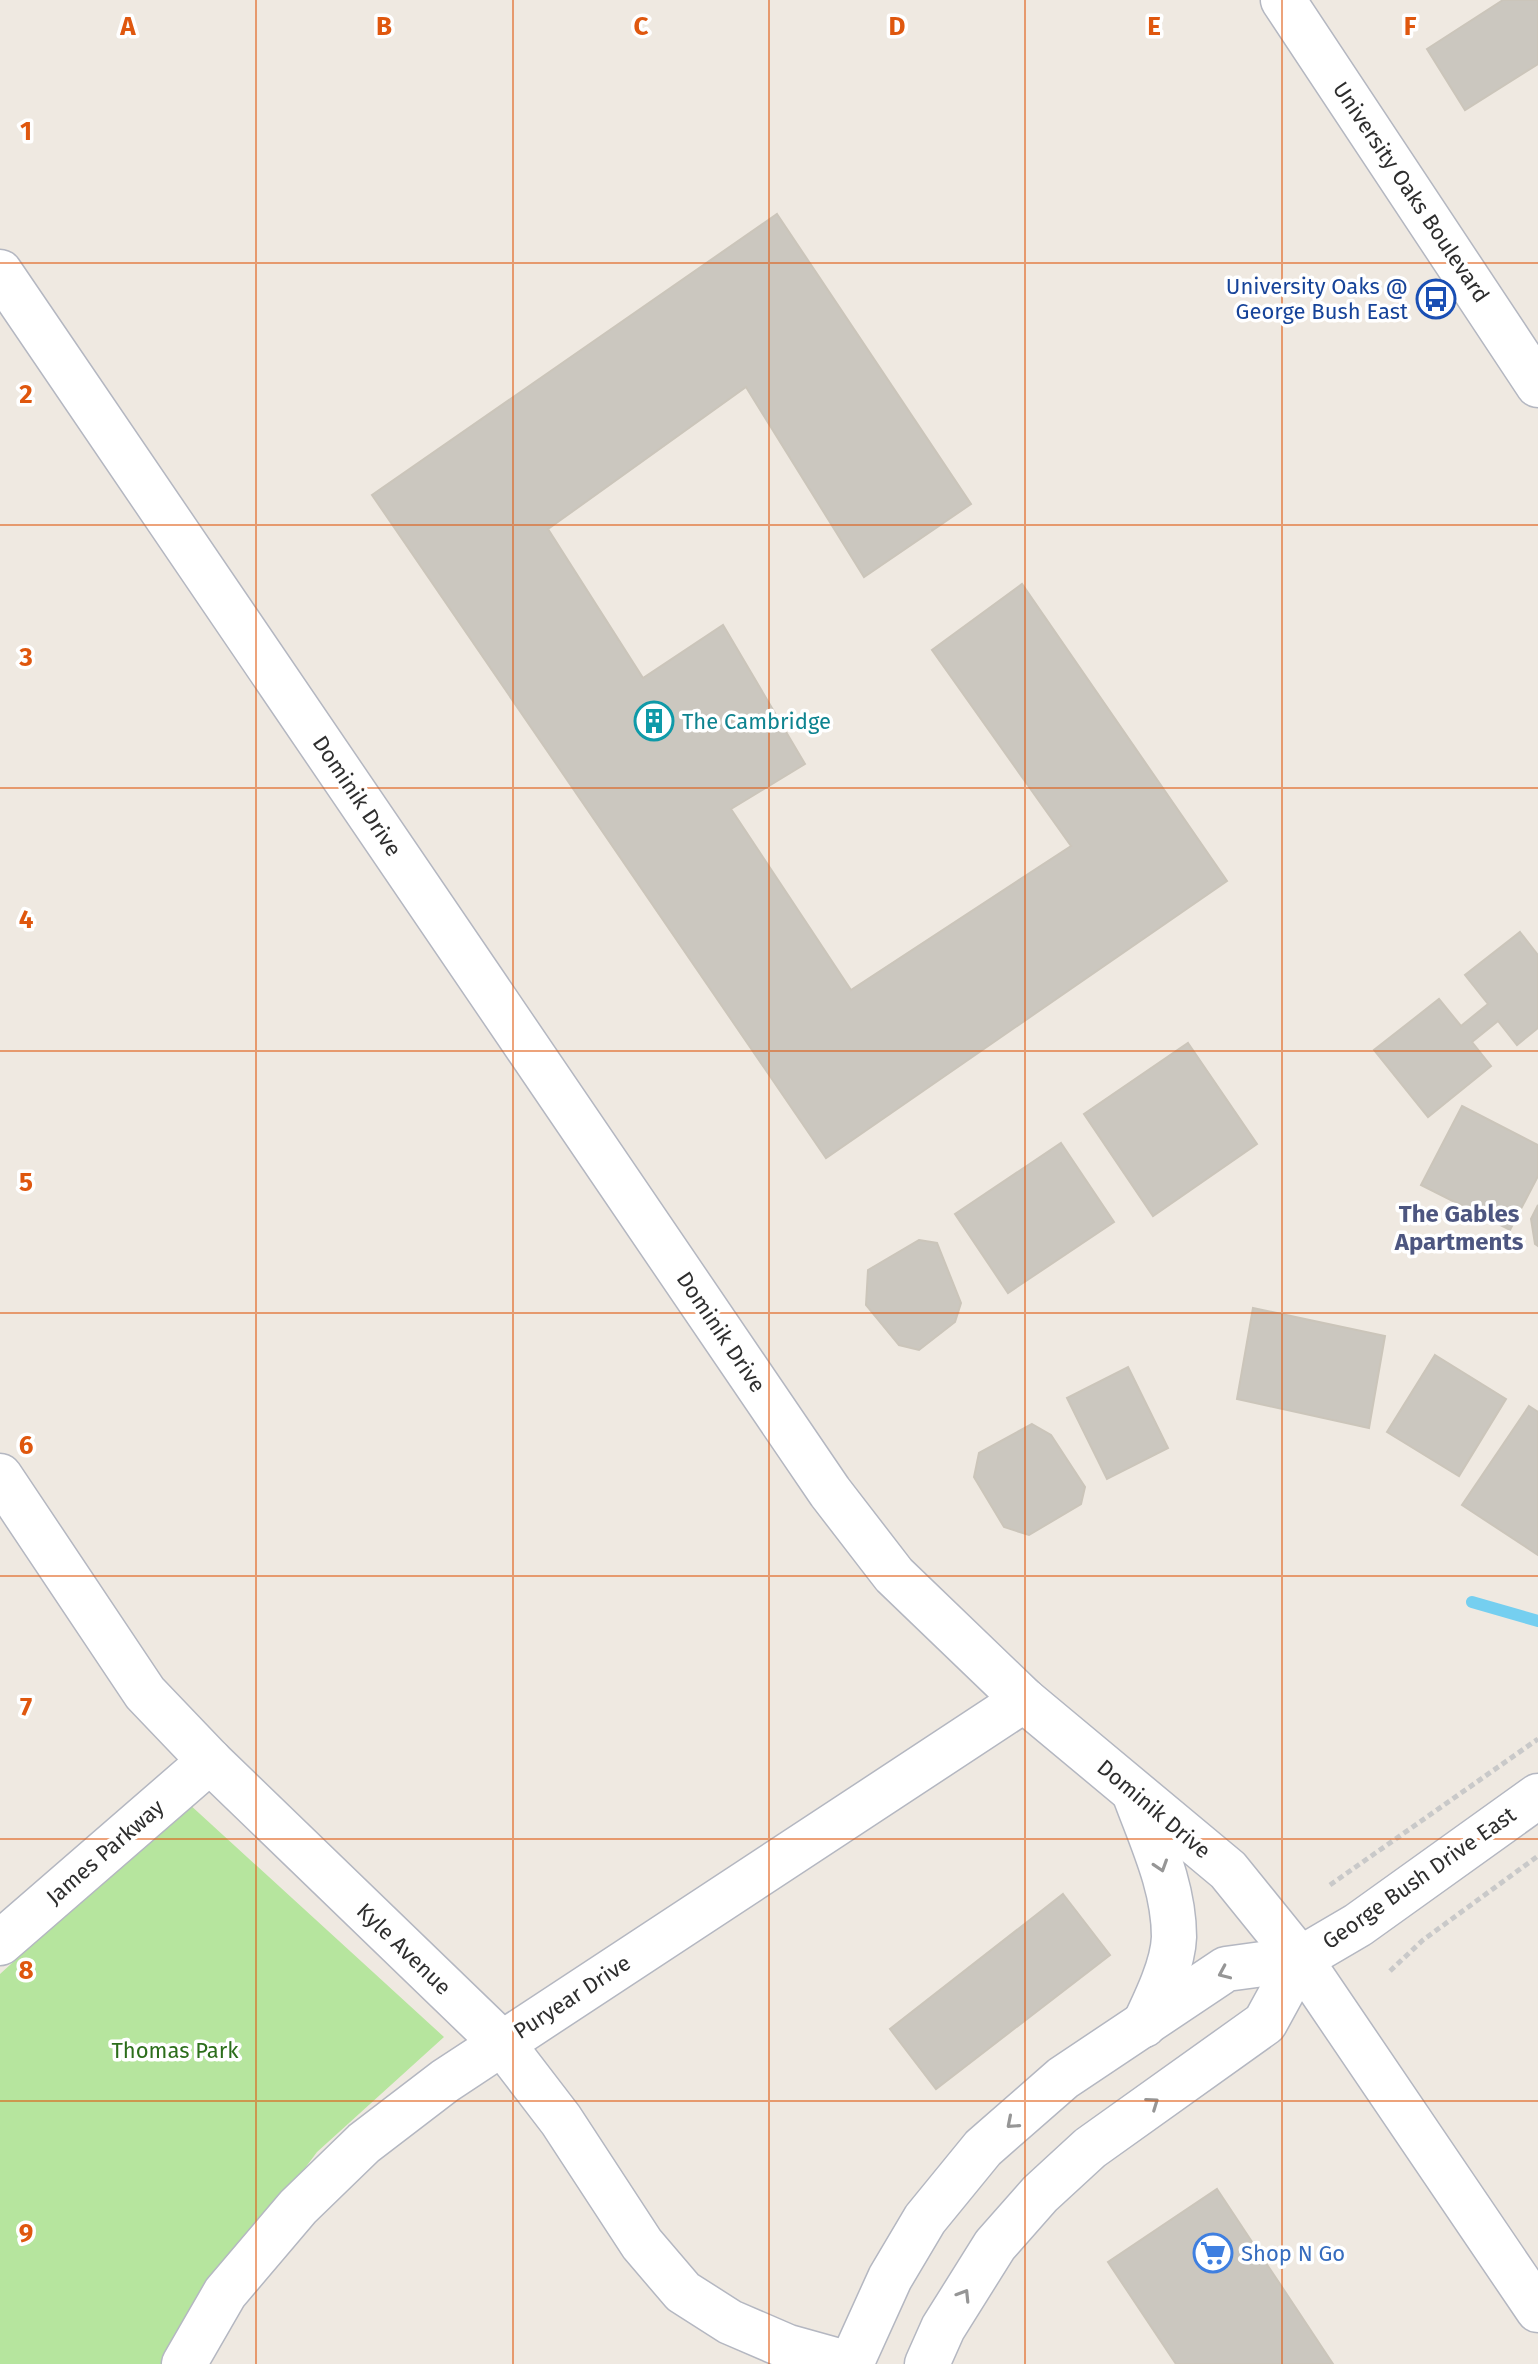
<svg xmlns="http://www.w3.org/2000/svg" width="1538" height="2364" viewBox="0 0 1538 2364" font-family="'Fira Sans',sans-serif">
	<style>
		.green { fill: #b6e59e }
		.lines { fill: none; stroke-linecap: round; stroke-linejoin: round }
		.stream { stroke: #75cff0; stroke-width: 12 }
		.building { fill: #cbc7bf; stroke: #cbc5ba; stroke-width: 2 }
		.street-casing { stroke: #b4b7c1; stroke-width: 47 }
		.secondary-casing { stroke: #b4b7c1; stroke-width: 47 }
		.path { stroke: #c9c9c9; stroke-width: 5; stroke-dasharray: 6 4; stroke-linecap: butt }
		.street { stroke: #fff; stroke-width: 44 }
		.secondary { stroke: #fff; stroke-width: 44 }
		.oneway { stroke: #969696 }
		.grid { fill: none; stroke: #df570e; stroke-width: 2; stroke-opacity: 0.55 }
		.labels { text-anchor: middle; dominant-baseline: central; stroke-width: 7; stroke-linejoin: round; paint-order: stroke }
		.street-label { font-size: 22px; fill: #2e2e2e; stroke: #fff }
		.transit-label { font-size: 22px; fill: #164399; stroke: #fff; text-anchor: end }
		.culture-label { font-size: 22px; fill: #0d838f; stroke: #fff; text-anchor: start }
		.park-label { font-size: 22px; fill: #2c6e1b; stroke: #fff }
		.shop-label { font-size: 22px; fill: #366cbe; stroke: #fff; text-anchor: start }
		.neighbourhood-label { font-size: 24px; font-weight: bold; fill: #4d5680; stroke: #fff }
		.grid-label { font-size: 26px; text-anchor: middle; font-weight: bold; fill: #df570e; stroke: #fff; stroke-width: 7; stroke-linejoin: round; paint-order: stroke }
	</style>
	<rect width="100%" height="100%" fill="#efe9e1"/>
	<!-- green -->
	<path class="green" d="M188,1803L444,2037L317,2152L201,2308L168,2364H0V1974Z"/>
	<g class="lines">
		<!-- stream -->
		<path class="stream" d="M1472,1602L1538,1621"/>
	</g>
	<!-- building -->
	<g class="building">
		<path d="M1503,0H1538V64L1465,110L1427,49Z"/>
		<path d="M777,214L971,504L864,577L746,387L548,529L643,678L723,625L805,764L731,809L851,990L1071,846L932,650L1022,584L1227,881L826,1158L372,495Z"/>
		<path d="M1520,932L1538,955V1028L1517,1045L1498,1021L1472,1042L1491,1066L1428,1117L1374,1050L1439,999L1461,1026L1488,1004L1465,975Z"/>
		<path d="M1188,1043L1257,1144L1153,1216L1084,1114Z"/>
		<path d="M1462,1106L1538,1145V1176L1510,1230L1421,1185Z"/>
		<path d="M1061,1143L1114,1222L1008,1293L955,1214Z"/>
		<path d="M1538,1205V1246L1535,1244L1531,1219Z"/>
		<path d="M919,1240L937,1243L961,1303L955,1322L919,1350L899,1345L866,1305L868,1270Z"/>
		<path d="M1253,1308L1385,1336L1369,1428L1237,1399Z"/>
		<path d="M1435,1355L1506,1399L1459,1476L1387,1432Z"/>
		<path d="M1128,1367L1168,1448L1107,1479L1067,1398Z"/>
		<path d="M1529,1406L1538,1412V1555L1462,1505Z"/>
		<path d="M1032,1424L1051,1435L1085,1487L1081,1504L1029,1535L1004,1527L974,1477L979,1453Z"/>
		<path d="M1063,1894L1110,1955L936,2089L890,2029Z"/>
		<path d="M1217,2189L1333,2364H1176L1108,2262Z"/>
	</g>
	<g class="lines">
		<!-- street casing -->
		<g class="street-casing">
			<g id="street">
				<path d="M1283,0L1538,385"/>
				<path d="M0,1476L145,1693L210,1761L502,2043L561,2120L642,2244L683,2292L730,2322L788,2347L849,2364"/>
				<path d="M0,1943L210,1761"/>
				<path d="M1300,1959L1538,2310"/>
				<path d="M184,2364L225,2293L298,2207L364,2143L445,2081L1024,1700"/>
			</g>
		</g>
		<!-- secondary casing -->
		<g class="secondary-casing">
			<g id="secondary">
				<path d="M0,272L830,1492L894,1575L1024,1700L1228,1870L1300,1959"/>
				<path d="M1135,1795C1152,1841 1174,1887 1174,1937C1173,1965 1156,2000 1144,2025"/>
				<path d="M851,2364L890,2278L925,2219L983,2148L1063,2078L1226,1969L1300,1959L1358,1925L1538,1796"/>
				<path d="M927,2364L943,2328L995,2245L1040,2194L1090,2148L1265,2023L1300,1959"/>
			</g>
		</g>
		<!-- path -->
		<g class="path">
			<path d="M1330,1885L1538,1739"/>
			<path d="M1390,1971L1423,1940L1538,1856"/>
		</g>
		<!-- street -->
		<use href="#street" class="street"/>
		<!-- secondary -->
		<use href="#secondary" class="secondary"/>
	</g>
	<!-- one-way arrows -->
	<defs><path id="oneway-chevron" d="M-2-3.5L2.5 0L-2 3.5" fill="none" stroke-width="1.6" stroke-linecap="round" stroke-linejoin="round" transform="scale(2)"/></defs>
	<g class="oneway">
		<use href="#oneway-chevron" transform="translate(1161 1866) rotate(72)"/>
		<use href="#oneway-chevron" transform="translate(1224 1973) rotate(156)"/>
		<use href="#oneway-chevron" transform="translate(1153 2103) rotate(-35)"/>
		<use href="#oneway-chevron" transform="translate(1012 2123) rotate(139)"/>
		<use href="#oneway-chevron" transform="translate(964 2295) rotate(-58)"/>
	</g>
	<!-- grid -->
	<path class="grid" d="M256,0V2364M513,0V2364M769,0V2364M1025,0V2364M1282,0V2364M0,263H1538M0,525H1538M0,788H1538M0,1051H1538M0,1313H1538M0,1576H1538M0,1839H1538M0,2101H1538"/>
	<!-- icons -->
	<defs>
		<g id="bus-ring" transform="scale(2)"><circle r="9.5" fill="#fff" stroke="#1a4fb4" stroke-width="1.5"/><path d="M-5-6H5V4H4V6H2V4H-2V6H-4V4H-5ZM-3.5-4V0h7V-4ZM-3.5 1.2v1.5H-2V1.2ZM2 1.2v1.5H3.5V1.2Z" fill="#1a4fb4"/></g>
		<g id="building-ring" transform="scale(2)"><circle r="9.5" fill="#fff" stroke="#0f9aa8" stroke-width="1.5"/><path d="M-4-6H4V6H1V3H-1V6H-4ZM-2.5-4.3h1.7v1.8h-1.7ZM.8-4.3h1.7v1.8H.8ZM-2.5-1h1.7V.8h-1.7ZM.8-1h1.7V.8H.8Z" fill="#0f9aa8"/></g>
		<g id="supermarket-ring" transform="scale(2)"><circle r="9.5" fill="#fff" stroke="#3f7fe0" stroke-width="1.5"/><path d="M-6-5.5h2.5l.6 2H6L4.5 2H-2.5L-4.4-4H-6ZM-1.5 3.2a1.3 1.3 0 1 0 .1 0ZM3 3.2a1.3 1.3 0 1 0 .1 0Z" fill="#3f7fe0"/></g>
	</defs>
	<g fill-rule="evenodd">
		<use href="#bus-ring" x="1436" y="299"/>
		<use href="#building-ring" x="654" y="721"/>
		<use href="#supermarket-ring" x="1213" y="2253"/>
	</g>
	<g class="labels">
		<!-- street labels -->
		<g class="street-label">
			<text transform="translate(1411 192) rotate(56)">University Oaks Boulevard</text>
			<text transform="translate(357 796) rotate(56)">Dominik Drive</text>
			<text transform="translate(721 1332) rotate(56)">Dominik Drive</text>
			<text transform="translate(1154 1809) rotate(40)">Dominik Drive</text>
			<text transform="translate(105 1852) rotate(-41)">James Parkway</text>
			<text transform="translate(1419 1878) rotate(-35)">George Bush Drive East</text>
			<text transform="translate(404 1949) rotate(44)">Kyle Avenue</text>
			<text transform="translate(572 1997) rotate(-33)">Puryear Drive</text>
		</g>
		<!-- transit labels -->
		<g class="transit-label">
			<text x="1408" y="286">University Oaks @<tspan x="1408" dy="25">George Bush East</tspan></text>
		</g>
		<!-- culture labels -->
		<g class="culture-label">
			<text x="682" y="721">The Cambridge</text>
		</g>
		<!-- park labels -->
		<g class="park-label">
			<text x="175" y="2050">Thomas Park</text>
		</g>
		<!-- shop labels -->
		<g class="shop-label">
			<text x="1241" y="2253">Shop N Go</text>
		</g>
		<!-- neighbourhood labels -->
		<g class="neighbourhood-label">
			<text x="1459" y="1214">The Gables<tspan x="1459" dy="28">Apartments</tspan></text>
		</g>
	</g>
	<g class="grid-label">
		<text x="128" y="35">A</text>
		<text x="384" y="35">B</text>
		<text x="641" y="35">C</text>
		<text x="897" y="35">D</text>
		<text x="1154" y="35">E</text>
		<text x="1410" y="35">F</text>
		<text x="26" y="140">1</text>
		<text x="26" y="403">2</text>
		<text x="26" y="666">3</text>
		<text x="26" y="928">4</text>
		<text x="26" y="1191">5</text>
		<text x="26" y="1454">6</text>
		<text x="26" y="1716">7</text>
		<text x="26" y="1979">8</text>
		<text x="26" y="2242">9</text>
	</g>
</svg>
